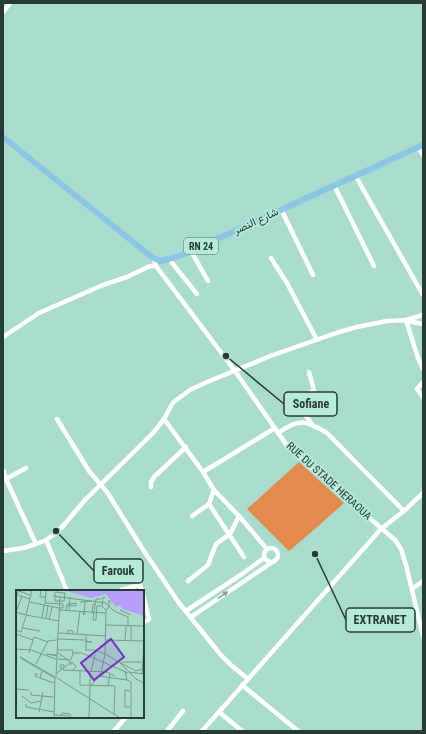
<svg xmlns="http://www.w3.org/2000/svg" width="426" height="734" viewBox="0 0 426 734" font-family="'Roboto Condensed',Vazirmatn,sans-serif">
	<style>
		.green { fill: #e38b4c }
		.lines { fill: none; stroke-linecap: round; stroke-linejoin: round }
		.minor { stroke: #fff; stroke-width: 4.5 }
		.major { stroke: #8bc7e5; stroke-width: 6 }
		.oneway { fill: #929d9a }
		.labels { text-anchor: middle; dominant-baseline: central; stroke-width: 3.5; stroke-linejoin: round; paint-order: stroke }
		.shield { fill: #b6eada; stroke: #517066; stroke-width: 1 }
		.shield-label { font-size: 10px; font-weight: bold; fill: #263b34 }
		.street-label { font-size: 11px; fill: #263b34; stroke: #b6eada }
		.inset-road { fill: none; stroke: #759c90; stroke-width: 1 }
		.view { fill: #7b2cbf; fill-opacity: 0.15; stroke: #7b2cbf; stroke-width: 2 }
		.inset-edge { fill: none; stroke: #263b34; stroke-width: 2 }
		.leader { fill: none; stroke: #263b34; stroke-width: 1.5 }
		.callout-dot { fill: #263b34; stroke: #b6eada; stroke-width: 1.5 }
		.callout { fill: #b6eada; stroke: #263b34; stroke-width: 1.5 }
		.callout-label { font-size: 12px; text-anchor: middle; font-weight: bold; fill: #263b34 }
	</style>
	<rect width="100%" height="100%" fill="#a9dccd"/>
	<!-- green -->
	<path class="green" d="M299,462L344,503L316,528L289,551L247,509Z"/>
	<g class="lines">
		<!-- minor -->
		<g class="minor">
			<path d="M3,12L10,3"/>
			<path d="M418,147L423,155"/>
			<path d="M355,175L423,295"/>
			<path d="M334,185L374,266"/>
			<path d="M281,209L313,275"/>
			<path d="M191,251L208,281"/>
			<path d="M153,258L156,266L235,371L288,447L302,460L395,540L401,549L406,565L423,636"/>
			<path d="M271,258L287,283L317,340"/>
			<path d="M169,259L197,294"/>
			<path d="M406,320L418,358L423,369"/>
			<path d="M407,321L423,324"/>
			<path d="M3,337L39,313L103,285L127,277L150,266H156"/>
			<path d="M309,372L314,390L296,403L312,424"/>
			<path d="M423,382L417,389L423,397"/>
			<path d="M57,419L89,471L107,492L142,548L179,603L221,655L232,666L248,679"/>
			<path d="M164,419L203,472L214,490L239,516L230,534L216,544L208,565L188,581"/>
			<path d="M278,433C299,418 306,420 327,433L404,511"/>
			<path d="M3,470L6,479L36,544"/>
			<path d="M203,472L275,428"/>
			<path d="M6,479L26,468"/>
			<path d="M151,487V482L154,477L186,447"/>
			<path d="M214,490L209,504L244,557"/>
			<path d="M192,516L209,504"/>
			<path d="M239,516L267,549"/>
			<path d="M46,540L67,591"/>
			<circle cx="271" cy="555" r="7"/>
			<path d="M3,551L23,548L36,544L46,540L53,535L63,526L85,500L153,433L164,419L172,404L175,401L190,390L207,382L273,355L339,332L357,327L387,321L406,320L423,315"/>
			<path d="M412,589L423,581"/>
			<path d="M120,591L121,590L140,585L142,591"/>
			<path d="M143,594L149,619L148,620L143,622"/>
			<path d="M186,611L242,574L264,558"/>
			<path d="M191,617L271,563"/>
			<path d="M242,685L298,731"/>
			<path d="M219,712L242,731"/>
			<path d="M114,731L126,717"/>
			<path d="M167,731L183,711"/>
			<path d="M202,731L381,529L404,511L423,493"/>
		</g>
		<!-- major -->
		<path class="major" d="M3,137L153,258L161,261L169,259L182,255L423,145"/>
	</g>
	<!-- one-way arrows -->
	<defs><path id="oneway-solid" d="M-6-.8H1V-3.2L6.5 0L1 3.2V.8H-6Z"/></defs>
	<use class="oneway" href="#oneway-solid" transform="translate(223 595) rotate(-34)"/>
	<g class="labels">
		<!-- shield labels -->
		<rect class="shield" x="184" y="238" width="34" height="16" rx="3"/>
		<g class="shield-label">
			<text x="201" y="246">RN 24</text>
		</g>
		<!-- street labels -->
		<g class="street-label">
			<text transform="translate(256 221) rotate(-25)">شارع النصر</text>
			<text transform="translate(329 481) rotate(42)">RUE DU STADE HERAOUA</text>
		</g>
	</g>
	<!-- overview -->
	<g transform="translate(16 590)">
		<rect width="128" height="128" fill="#a9dccd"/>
		<path d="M48,0H128V26L107,19L103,15L100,17L90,4L75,8Z" fill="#b69ffc"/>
		<path class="inset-road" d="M25,0L24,7H30M1,4L3,1L14,5M1,5L14,9M37,6L90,13L93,16L90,21L89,64L103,72L120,89L128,93M39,7V11H48L49,3L39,2V6M89,8L87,7L86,16L90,20M13,12L43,18M64,12L76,11M29,13L47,14V18H44M95,13L93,10V16L98,21L112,27V36M29,14L30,1M43,20L90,23M104,20L115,25M50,21L51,15L52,14L60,13V16L51,15M53,21L54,7M0,22L6,6M0,22L10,25L16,0M67,22L68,25L69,12M78,22L80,9H85M78,23L77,30H80L81,16H86M76,24L77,14H79M10,25L43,31M26,28L28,15M30,28L32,16M33,30L36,17M90,35L128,36M7,38L24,41M0,40L5,42L10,26M42,43L44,7M43,43L89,46M0,44L17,50M52,44V40L57,41V44M61,44L64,21M42,49L69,50M89,50L128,51M109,50L110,36M115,50V36M69,52H76L70,51M0,59L15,60L40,69M42,60H57V63M69,60H79L89,64M70,60V45M13,63L18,47L32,52M41,66L31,64L41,65M42,69L54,70M55,70L57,63H66L112,83M103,72L120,81L126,79M106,72H126M20,74L32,51L41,50M54,75L56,72L60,77L57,80M44,77V75H48V78H44M47,80L91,82L99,86M64,80V95L99,96L98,124M75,81L79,65M109,82L111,90L115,92V128M113,82L128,84M41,83L55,72L42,63M126,84L128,54M22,85L20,83L19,86L24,88L26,81M83,86L111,90M24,88L38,93M39,88L8,70L4,67L39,87M40,88L42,43M41,88L104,128M74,96V81M92,96L94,83M0,99L13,100M15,102V105L37,107M6,106L15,113L25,111M10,114V117L38,122M114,117H109V100L114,101M23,122L27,102M38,125L53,126M45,126L46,123L54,124L55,128M38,128L39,88M73,128L74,97L85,83L89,64"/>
		<path class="view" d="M95,49L108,67L78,90L65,73Z"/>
		<rect width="128" height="128" class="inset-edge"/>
	</g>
	<!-- callouts -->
	<path class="leader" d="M226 356L284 404M56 531L94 571M315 554L346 620"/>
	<g class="callout-dot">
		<circle cx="226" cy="356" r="4"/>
		<circle cx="56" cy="531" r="4"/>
		<circle cx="315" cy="554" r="4"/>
	</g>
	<g class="callout">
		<rect x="284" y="392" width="53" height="24" rx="4"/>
		<rect x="94" y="559" width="49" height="24" rx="4"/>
		<rect x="346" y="608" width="69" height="24" rx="4"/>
	</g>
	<g class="callout-label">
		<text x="311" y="408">Sofiane</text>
		<text x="118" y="575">Farouk</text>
		<text x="380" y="624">EXTRANET</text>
	</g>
	<!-- border -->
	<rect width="426" height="734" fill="none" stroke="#263b34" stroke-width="8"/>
</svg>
